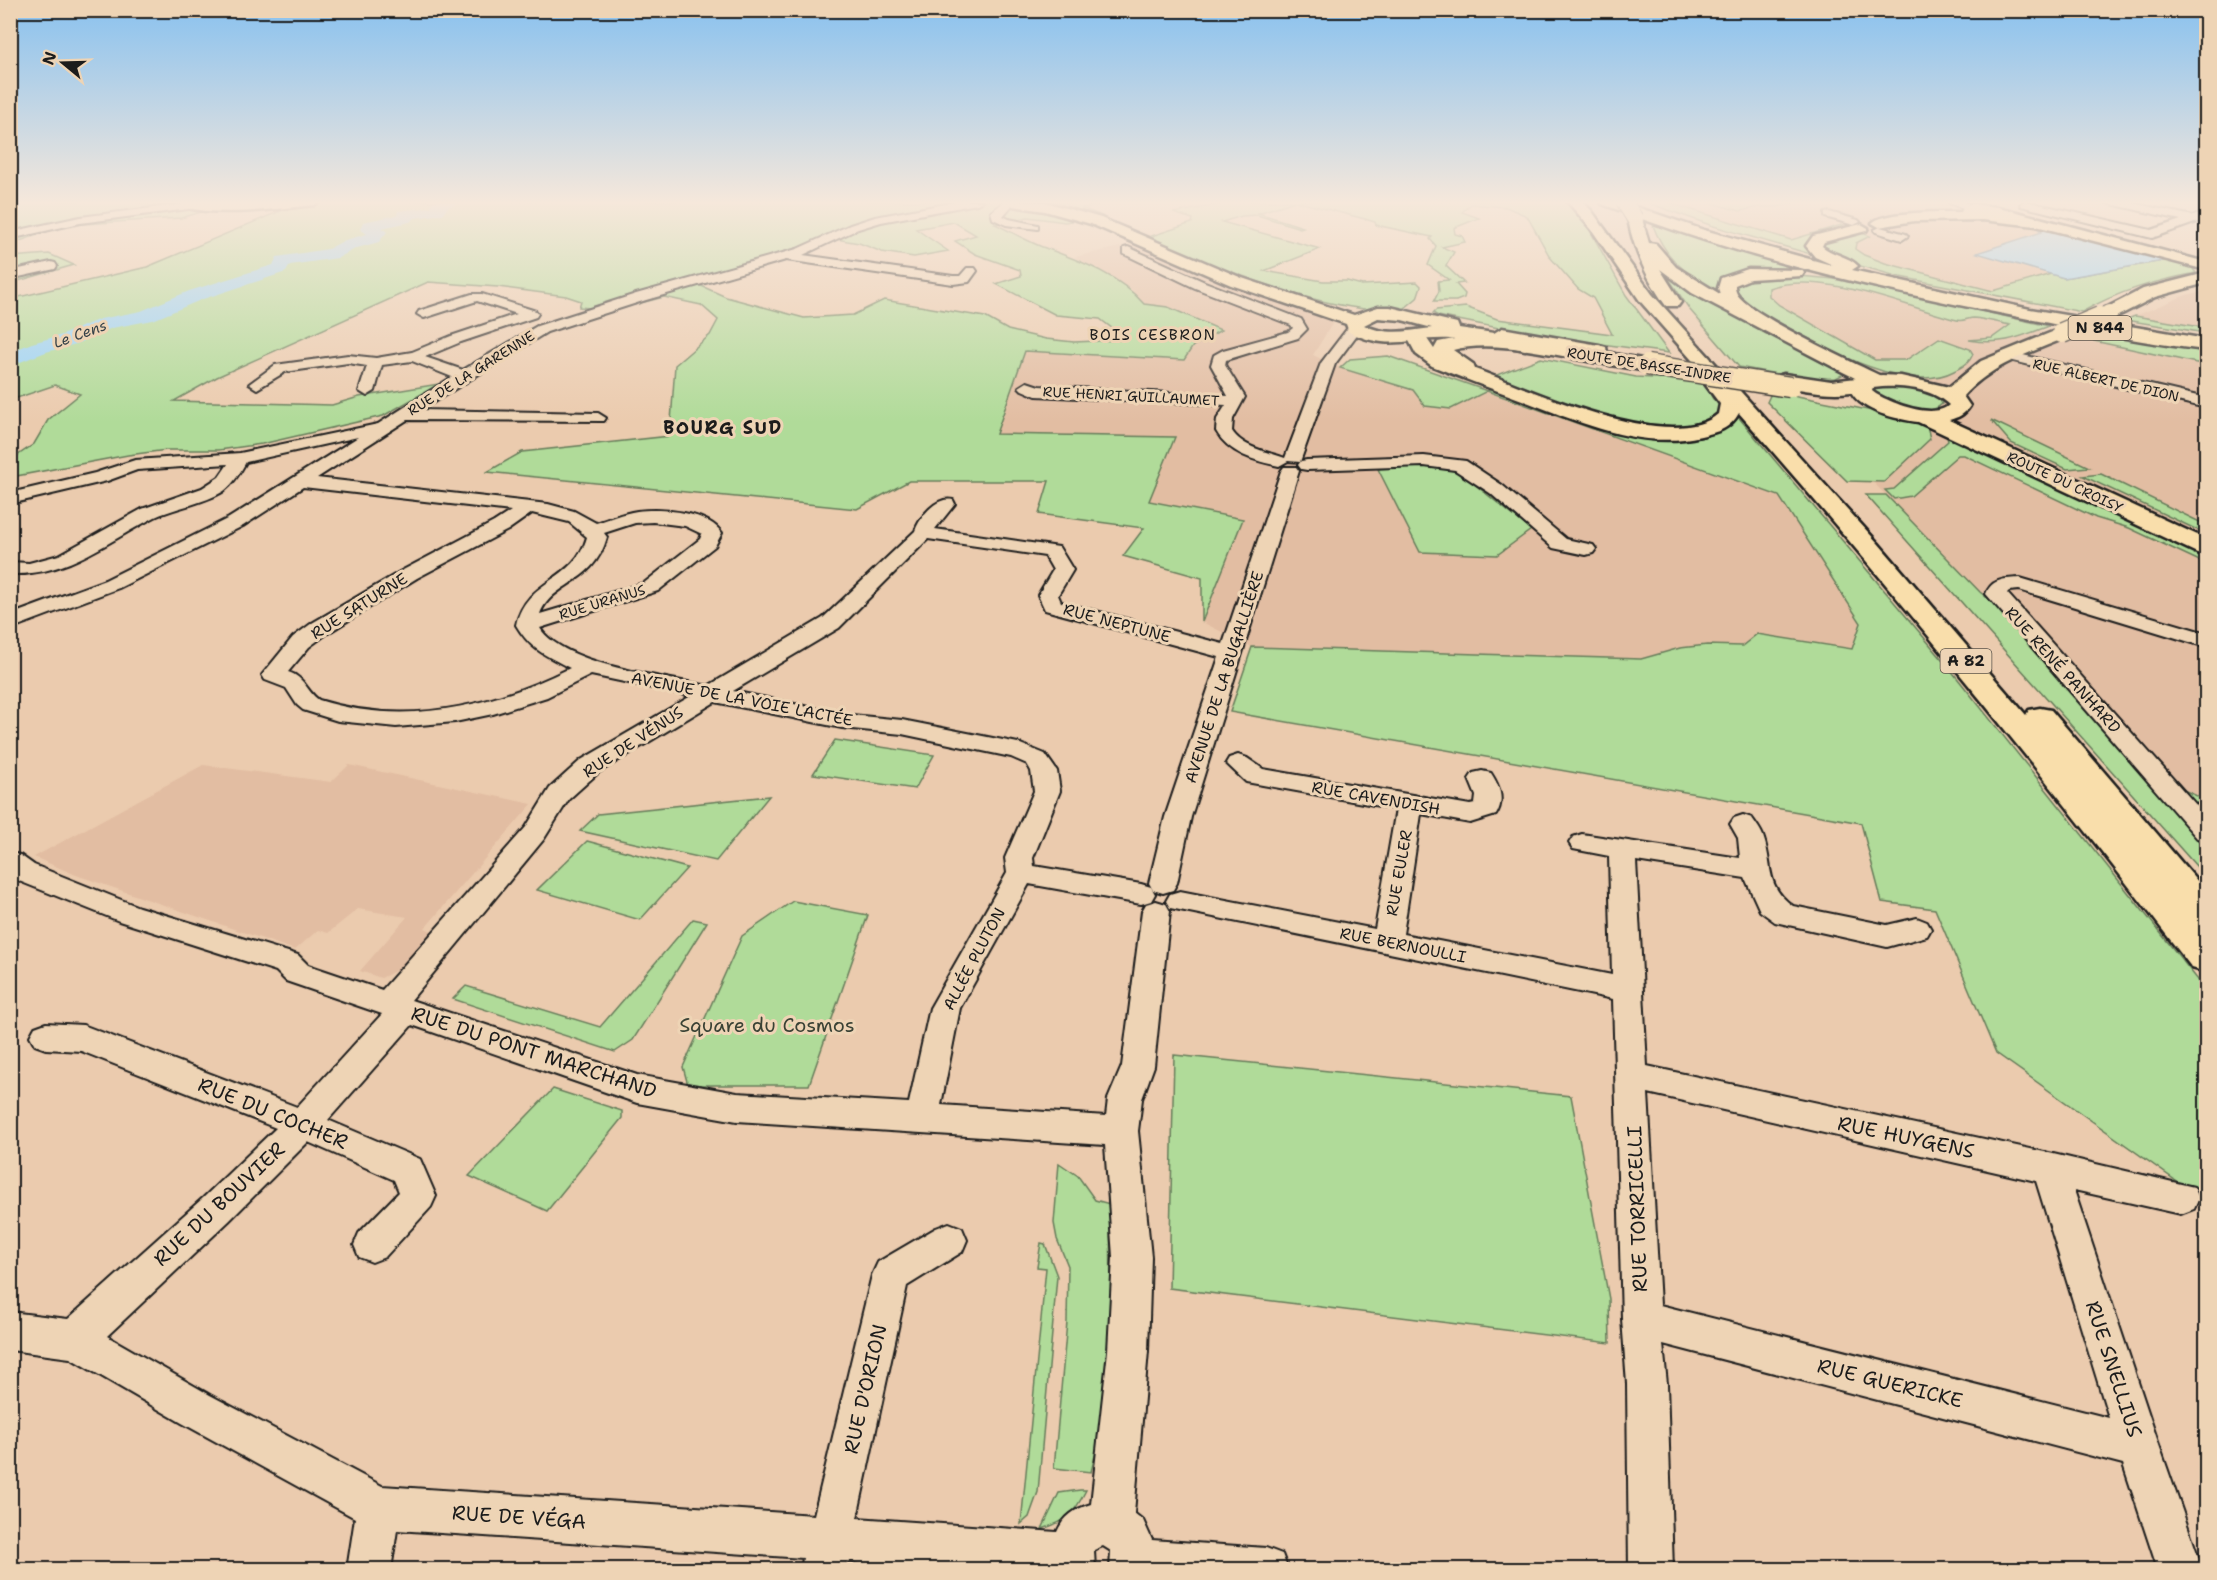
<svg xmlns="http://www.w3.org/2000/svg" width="2217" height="1580" viewBox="0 0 2217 1580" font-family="'Shantell Sans',sans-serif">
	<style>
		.built { fill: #e2bda2 }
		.green { fill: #b0db99; stroke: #667c5a; stroke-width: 1.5; fill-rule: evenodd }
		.water { fill: #98d4f9; stroke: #668aa1; stroke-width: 1.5 }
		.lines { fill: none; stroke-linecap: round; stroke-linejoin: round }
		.river { fill: #98d4f9; fill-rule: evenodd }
		.minor-casing { stroke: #1c1c1c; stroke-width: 4 }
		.major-casing { stroke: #1c1c1c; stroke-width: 5 }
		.highway-casing { stroke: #1c1c1c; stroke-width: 5 }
		.minor { fill: #eed4b5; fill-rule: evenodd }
		.major { fill: #f9deab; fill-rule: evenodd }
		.highway { fill: #f9deab; fill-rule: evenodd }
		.major-bridge-far1-casing { stroke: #1c1c1c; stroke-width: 18; stroke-linecap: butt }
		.major-bridge-casing { stroke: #1c1c1c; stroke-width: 23; stroke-linecap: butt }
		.highway-bridge-casing { stroke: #1c1c1c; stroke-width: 18; stroke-linecap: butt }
		.major-bridge-far1 { stroke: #f9deab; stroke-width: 16 }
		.major-bridge { stroke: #f9deab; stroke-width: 20 }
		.highway-bridge { stroke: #f9deab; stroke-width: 16 }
		.labels { text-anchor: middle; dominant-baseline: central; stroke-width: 6; stroke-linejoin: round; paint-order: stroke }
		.far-street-label { font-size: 14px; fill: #1c1c1c; stroke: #eed4b5 }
		.shield { fill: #eed4b5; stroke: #5b534a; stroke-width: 1.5 }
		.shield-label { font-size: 15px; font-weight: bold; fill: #1c1c1c }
		.far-water-label { font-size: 15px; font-style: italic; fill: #354148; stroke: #eed4b5 }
		.far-neighbourhood-label { font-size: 15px; letter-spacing: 1.5px; fill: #1c1c1c; stroke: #eed4b5 }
		.street-label { font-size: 16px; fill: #1c1c1c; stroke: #eed4b5 }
		.far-district-label { font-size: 18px; font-weight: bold; letter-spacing: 1.5px; fill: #1c1c1c; stroke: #eed4b5 }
		.near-park-label { font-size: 20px; fill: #3a4235; stroke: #eed4b5 }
		.near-street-label { font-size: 20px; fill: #1c1c1c; stroke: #eed4b5 }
	</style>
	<rect width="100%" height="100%" fill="#ebcbae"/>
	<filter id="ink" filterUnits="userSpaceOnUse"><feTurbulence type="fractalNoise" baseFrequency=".0167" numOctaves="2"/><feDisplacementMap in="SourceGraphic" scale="12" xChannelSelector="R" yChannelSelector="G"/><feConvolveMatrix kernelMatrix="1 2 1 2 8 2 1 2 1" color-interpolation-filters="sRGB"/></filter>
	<g filter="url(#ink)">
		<!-- built -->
		<g class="built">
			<path d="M1663,201H1705L1740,211L1760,207H1777L1801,201H1948L1962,207L2042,227L2039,228L2043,232L1978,254L2051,274L1993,291L1885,263L1864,255L1855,249L1856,243L1869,236L1841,226L1791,240Z"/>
			<path d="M1138,243L1255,292L1335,319L1313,355L1340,368L1413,390L1425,406L1451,409L1487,391L1779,496L1861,623L1852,649L1758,634L1742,646L1707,645L1680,648L1641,659L1352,652L1252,647L1202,622L1242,520L1149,501L1175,438L996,435L1025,351L1183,360L1193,346L1221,331L1168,307L1144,304L1131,289L1074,257Z"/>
			<path d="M1796,283L1835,287L1897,300L1960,321L1973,318L2196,361L2206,365V800L2148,774L2000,609L1980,592L1873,482H1884L1927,425L1906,375L1870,357L1779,305L1769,295V288Z"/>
			<path d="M2206,291V328L2135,316L2186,295Z"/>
			<path d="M203,765L331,782L349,765L532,804L425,928L434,932L401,968L381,978L360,971L407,917L358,909L328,933L318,930L295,950L76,875L34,857Z"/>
		</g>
		<!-- green -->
		<g class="green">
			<path d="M38,201H129L176,210H208L181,218L67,225L11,244V209L20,204Z"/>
			<path d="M304,201H1052L1072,204L1096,201H1122L1082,208L1102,216L1065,222L1028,217L995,224C1010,231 1025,240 1040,246C1077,260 1117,273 1144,304L1168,307L1221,330L1193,346L1184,360L1025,351L996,434L1175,437L1149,501L1243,519L1202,622V578L1123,556L1144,528L1039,514L1049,481H909L857,509L487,472L522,452L670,436L675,365L710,335L718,320L701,305L664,297L614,310L579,307L581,301L566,296L498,287L428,282L217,377L174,401L332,405L359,397L439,384L383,416L262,444L219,450H167L128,455L11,477V460L34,444L48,420L80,394L55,385L11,400L10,299L147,267ZM954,222L976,235L955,241L975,254L1020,270L1021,276L996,284L1056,315L1100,319L1113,329L1119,340L1074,342L1046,339L1008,330L985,317L884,300L853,315L804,318L726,297L697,284L830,238L859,243L882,252L914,257L948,251L916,229Z"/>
			<path d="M1238,201H1563L1584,220L1626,295L1669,353L1534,335L1438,316L1433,313L1436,310L1466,307L1497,319L1612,334L1593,298L1578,289L1550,257L1527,216L1506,207L1471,204L1462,212L1479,218L1454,228L1455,234L1462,236L1465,242L1442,247L1454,252L1446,266L1464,283L1456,284L1465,294L1464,298L1456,301H1434L1439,291L1438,281L1449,280L1428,265L1436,246L1430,239L1432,237L1376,225L1375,222L1365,219L1295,201L1258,213L1303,227L1300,228L1257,215L1242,216L1222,222L1320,249L1264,271L1323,281H1347L1362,285L1417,282L1421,286L1417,298L1400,312C1309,309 1229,270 1145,238L1192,223L1193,219L1173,213Z"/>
			<path d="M1643,201H1663L1791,240L1841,225L1870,236L1856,243L1855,249L1864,255L1885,263L1993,291L2051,274L2064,278L2169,260L2191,266L2196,273C2155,281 2118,291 2082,312L1900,277L1846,262L1828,254L1807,253L1710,225Z"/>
			<path d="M1705,201H1801L1777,207H1760L1740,211Z"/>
			<path d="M1652,223L1722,246L1823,273C1789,268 1749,262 1719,279L1720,293L1717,294C1685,271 1666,261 1652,223Z"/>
			<path d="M49,254L74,265L11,283V257Z"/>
			<path d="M1776,274L1834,279L2049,326C2020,337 2001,346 1969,340L1992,338L2010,325C1999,323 1986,319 1974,318C1968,318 1963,322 1957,320C1904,306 1823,270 1769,288V296L1779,305L1875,360H1906L1939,338L1970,349L1973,354C1969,364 1963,366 1954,371C1900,400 1798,331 1749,306L1736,293L1734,283L1750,278Z"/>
			<path d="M1667,276H1676L1846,373L1836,378L1805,379L1739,367L1690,310Z"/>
			<path d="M2135,316L2206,328V333L2125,320Z"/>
			<path d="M2086,332L2206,352V365L2075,337Z"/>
			<path d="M1388,356L1487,391L1507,382L1494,376L1541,358L1636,377L1703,381L1713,399L1740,419L1942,659L2206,990V1202L1996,1053L1935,909L1882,902L1861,823L1230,712L1252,647L1641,659L1680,648L1707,645L1742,646L1757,634L1852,649L1861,623L1779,496L1487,391L1451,409L1425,406L1413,390L1340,368L1350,359Z"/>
			<path d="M1893,385C1908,387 1936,387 1942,404C1924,421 1892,402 1874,393L1875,389Z"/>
			<path d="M1772,391L1893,415L1927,425L1930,439L1884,482L1847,481L1767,402Z"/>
			<path d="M1991,420L2089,467L2067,469L2011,443Z"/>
			<path d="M1946,433L2206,556V564L2129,528L2096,518L1964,455H1958L1911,496L1894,499L1885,490L1894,489L1948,441Z"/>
			<path d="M1437,465L1462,474L1531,530L1497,555L1420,552L1378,469Z"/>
			<path d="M2101,474L2206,525V534L2083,476Z"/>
			<path d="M1866,495H1886L1980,592L2000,609L2148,774L2206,800V877Z"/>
			<path d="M835,740L934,755L915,789L813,774Z"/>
			<path d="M769,796L716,861L580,831L598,814Z"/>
			<path d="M587,841L687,868L640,920L537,890Z"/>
			<path d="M793,901L868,915L809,1085H688L683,1067L742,936Z"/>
			<path d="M693,919L707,922L633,1040L615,1052L453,999L466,986L600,1027Z"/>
			<path d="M1174,1055L1571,1096L1609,1299L1610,1343L1169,1288Z"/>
			<path d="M553,1089L622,1111V1118L547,1211L469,1176Z"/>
			<path d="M1059,1163L1078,1176L1095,1200L1110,1204L1111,1304L1105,1414L1091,1472L1054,1468L1067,1322L1068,1266L1057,1239L1054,1223Z"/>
			<path d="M1041,1243L1045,1244L1057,1276L1038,1492L1029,1517L1021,1524L1046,1268L1037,1267Z"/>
			<path d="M1080,1490H1086C1074,1514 1068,1521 1042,1529L1059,1493Z"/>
		</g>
		<!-- water -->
		<path class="water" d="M2042,227L2169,260L2064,278L1977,253L2042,232L2038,229Z"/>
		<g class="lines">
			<!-- river -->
			<path class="river" d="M436,201H460L457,204L448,207L443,214L415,218L410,222L382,228L387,232L379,242L357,248L338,258L290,265L286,272L203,299L153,320L112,328L76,344L46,352L10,366V352L32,343L62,335L100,319L141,311L189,291L273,265L277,257L328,249L345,240L367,234L360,229L363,222L397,215L398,211L431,207L432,202Z"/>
			<!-- minor casing -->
			<g class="minor-casing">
				<g id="minor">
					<path d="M961,201H982L977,204L881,222L858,229L803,255L953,276H960L967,268H975L977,271L969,282L953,284L786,260L646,300L547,332L421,410L598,413L606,418L604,421L407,420L317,478L548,504L574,511L596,523C609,519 623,513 637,511C661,508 707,511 722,533L715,546L658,591L540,628C563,665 666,677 708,686L823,618L915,531C920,517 936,496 953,500L955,504L935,529L1059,547L1073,570L1058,595L1061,602L1223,644L1281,471L1284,467H1296L1299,471L1191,817L1177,883L1173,890L1163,893L1153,890L1149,883L1165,817L1219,657L1045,610L1038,595L1053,570L1045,556L928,539L839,628L733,691L842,714L902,720L1018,743L1045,754L1057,771L1060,791L1033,858L1034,866L1141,884L1151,887L1155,894L1151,901L1141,904L1029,884L960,1008L941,1105L1106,1116L1108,1099L1122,1066L1142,911L1146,904L1156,901L1166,904L1170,911L1154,1066L1142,1099L1138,1131L1151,1257L1148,1351L1134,1513L1143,1520L1152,1540L1266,1548L1282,1554L1288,1570H1110L1111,1551L1103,1546L1094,1550L1095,1570H961L847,1562L846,1570H801L803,1558L397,1530L391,1570H347L355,1518L182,1423L70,1358L10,1350V1312L68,1319L203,1198L276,1128L81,1051L46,1049L35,1045L30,1036L35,1027L46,1023L83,1025L297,1107L382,1014L286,981L276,971L119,921L14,879L10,876V853L20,855L34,865L139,907L298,955L308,965L382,990L526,827L550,788L581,760L691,696L591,675L547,697L493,714L455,722L396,727L338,721L303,710L297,705L286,688L265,680L262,675L293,637L312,623L403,570L494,522L511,511L303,487L243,526L119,588L10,629V615L105,580L229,518L358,437L246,462C240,473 234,483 224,491C203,504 177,507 155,517C106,542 68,576 10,574V562L29,563L59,555L142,509L202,488L219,477L228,464L137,470L107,481L10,504V493L95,473L135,460L240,453L378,424L452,377L412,361L382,365L375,391L367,396L359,391L367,366L348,363L285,372L257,389L249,384L275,365L348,355L376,358L412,352L451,336L517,314L477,301L424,318L417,314L419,311L472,294H482L536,311L538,314L536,317L461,342L425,357L463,370L537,326L636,294L797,249L850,225L875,217ZM532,513L569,522L587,537C574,583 527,577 516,625C531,650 545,655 570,668C492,707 405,727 319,700C306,691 305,677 288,672L309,647L328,633L417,578L508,530ZM653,522L685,526L702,534L700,539L644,583L540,614C553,581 594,585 607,537L604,533L635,523ZM715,702L842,728L902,734L1011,757L1027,764L1031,771L1034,791L1005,858L1007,873L930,1008L909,1103L737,1093L637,1075L411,1000L544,839L569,799L599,772ZM412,1025L637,1103L737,1121L1105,1145L1113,1257L1108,1351L1091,1504C1075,1509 1064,1516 1057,1532L857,1518L907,1286L962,1252L967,1240L962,1228L949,1223L936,1228L878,1262L872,1275L814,1515L382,1486L210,1395L107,1336L229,1221L308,1142L394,1180L399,1192L359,1233L354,1245L359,1257L372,1262L385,1257L431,1207L436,1196L420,1159L328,1120Z"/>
					<path d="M1005,201H1013L1014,203L1003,216L1009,219L1038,225V229L1006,225L993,219L991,212Z"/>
					<path d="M1948,201H1962L1978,208L1972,211L1949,203Z"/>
					<path d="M2025,201L2151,230L2181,220L2106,203L2105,201H2123L2193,216L2206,212V219L2152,238L2021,206L2020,204Z"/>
					<path d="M192,203L196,204V208L80,223L10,239V232L80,217Z"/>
					<path d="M1829,212L1858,220L1860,222L1854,225L1825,217V213Z"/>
					<path d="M1880,227L1906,234L1908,236L1902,240L1876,232L1874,230Z"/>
					<path d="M1128,247L1205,282L1301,319L1307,329L1298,338L1226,360L1225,365L1245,397L1233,419L1232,431C1243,448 1268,452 1285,458L1321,363L1350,325H1360L1362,328L1335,364L1300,462L1288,461L1279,466C1255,461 1229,454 1216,431L1217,419L1226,405L1036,396L1022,390L1019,387L1027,382L1039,386L1228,396L1211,365L1214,355L1223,350L1288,332L1293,328L1291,325L1195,288L1124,254V248Z"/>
					<path d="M51,262L55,263L57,266L55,269L10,279V271Z"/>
					<path d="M2006,351L2206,398V408L2001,358L1999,355Z"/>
					<path d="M1424,456L1466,461L1502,485L1566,539L1593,545L1596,549L1593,553L1586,555L1553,548L1490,493L1455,470L1424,466L1307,470L1301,469L1298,465L1301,461L1307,460Z"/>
					<path d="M2020,578L2206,633V647L2019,590L2009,591L2007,593L2206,816V841L2197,838L1986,594C1992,578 2005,579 2020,578Z"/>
					<path d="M1238,755L1247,758L1263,769L1470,805L1475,804L1476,796L1469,779L1473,773L1482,771L1491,773C1500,787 1505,800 1496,815L1470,823L1421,814L1403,934L1612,975L1609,856L1573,849L1569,843L1573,837L1582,834L1740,858L1738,838L1730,824L1734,818L1743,815L1752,818C1756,824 1762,831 1764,839C1773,866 1765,886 1793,906L1887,925L1917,918L1927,922L1931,929L1927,936L1887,947L1775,922L1760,911L1745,878L1636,861L1647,1066L2049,1153L2194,1187L2199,1198L2194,1209L2181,1214L2074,1190L2158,1442L2203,1570H2158L2123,1464L1663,1344L1667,1384L1673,1570H1629L1627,1384L1622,1319L1613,999L1170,908L1166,901L1170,894L1180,891L1375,929L1396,809L1246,782L1226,763L1229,758ZM1648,1093L2036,1181L2109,1418L1660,1305Z"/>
				</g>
			</g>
			<!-- major casing -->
			<g class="major-casing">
				<g id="major">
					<path d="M184,201L201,202L321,201L314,205C274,209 223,217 183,207L181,204Z"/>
					<path d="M1013,201L1045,202L1101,218L1242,278L1354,315L1378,307H1390L1457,323L1459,328L1494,333L1502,328L1599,345L1606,347L1607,353L1654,361L1657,365L1654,369L1647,371L1576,359L1569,357L1568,351L1534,345L1525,350C1500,345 1475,339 1450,339C1409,337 1390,352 1349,332L1346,324L1231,285L1091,224L1045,211L1013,206L1011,203ZM1378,318L1402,320L1432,328C1407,331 1387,336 1364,325Z"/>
					<path d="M1972,204L1998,207L2206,262V270L2036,226L1982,220L1914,221L1879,227L1872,223C1883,211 1943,212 1961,212L1963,208Z"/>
					<path d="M2206,273V283L2155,297L2116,317H2104L2101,313L2104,309L2143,289Z"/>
					<path d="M2062,328L2068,329L2071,333L2068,337C2031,352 1991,365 1963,396L1970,406C1964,415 1959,417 1949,420L2206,539V555L2197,553L1918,422C1896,419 1863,412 1851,392C1826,395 1801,390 1777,384L1774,380L1777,376L1784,374L1831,381L1882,375L1901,376L1949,387L1981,361ZM1873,388C1898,385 1930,387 1949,405C1933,420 1892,403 1876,394L1872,391Z"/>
				</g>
			</g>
			<!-- highway casing -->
			<g class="highway-casing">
				<g id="highway">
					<path d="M1567,201H1582L1591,210L1652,294L1878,543L2026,715L2029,710L2040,708L2051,710L2206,891V928L2203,927L2206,932V972L2192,968C2047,779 1897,593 1739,413C1730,429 1718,432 1701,436C1638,451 1573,419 1514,397C1487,387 1460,377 1432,366L1416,354L1407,337L1409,333H1423L1434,349L1438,342C1495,328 1554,345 1611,353L1618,355L1621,359L1618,363L1611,365C1567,358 1495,338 1453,350L1473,364L1475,369C1527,388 1671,455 1718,414L1720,404L1702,380L1706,376L1640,301L1592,230Z"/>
					<path d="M1600,201H1619L1704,230L1835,266L1815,257L1806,246L1813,236L1861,224L1868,228L1866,231L1824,242L1822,246C1832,255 1849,256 1858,266L1852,270L2030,309L2206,339V350C2140,343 2074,328 2009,315C1885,291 1761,262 1642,219L1649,243L1656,244L1676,267L1720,294L1718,288L1721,278L1748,269L1802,270L1804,273L1802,276L1750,279L1735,285C1735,288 1735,290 1737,294C1750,315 1856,364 1883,377L1886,381L1883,385H1869L1839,370L1692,293L1660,269L1681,302L1678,306H1666C1647,279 1634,251 1628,219L1632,215L1602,204Z"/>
				</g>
			</g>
			<!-- minor -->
			<use href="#minor" class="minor"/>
			<!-- major -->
			<use href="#major" class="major"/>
			<!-- highway -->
			<use href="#highway" class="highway"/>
			<!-- major-bridge-far1 casing -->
			<g class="major-bridge-far1-casing">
				<path id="major-bridge-far1" d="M2097,319L2110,313"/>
			</g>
			<!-- major-bridge casing -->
			<g class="major-bridge-casing">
				<g id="major-bridge">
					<path d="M2062,333L2100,317"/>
					<path d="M1647,365L1790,387"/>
				</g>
			</g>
			<!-- highway-bridge casing -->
			<g class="highway-bridge-casing">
				<path id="highway-bridge" d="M1624,201L1635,219"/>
			</g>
			<!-- major-bridge-far1 -->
			<use href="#major-bridge-far1" class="major-bridge-far1"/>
			<!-- major-bridge -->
			<use href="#major-bridge" class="major-bridge"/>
			<!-- highway-bridge -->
			<use href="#highway-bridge" class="highway-bridge"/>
		</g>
	</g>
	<!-- sky -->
	<linearGradient id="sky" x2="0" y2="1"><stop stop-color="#88c1ef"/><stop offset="0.48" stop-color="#f6e8db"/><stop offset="1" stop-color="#f6e8db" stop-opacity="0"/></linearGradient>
	<rect width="2217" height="422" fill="url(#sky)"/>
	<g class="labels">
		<!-- far-street labels -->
		<g class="far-street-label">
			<text transform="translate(1649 365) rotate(9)">ROUTE DE BASSE-INDRE</text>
			<text transform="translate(471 373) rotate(-32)">RUE DE LA GARENNE</text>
			<text transform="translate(2106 380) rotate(13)">RUE ALBERT DE DION</text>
			<text transform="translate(1131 396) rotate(3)">RUE HENRI GUILLAUMET</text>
			<text transform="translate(2065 482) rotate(25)">ROUTE DU CROISY</text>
			<text transform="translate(602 602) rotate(-17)">RUE URANUS</text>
		</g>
		<!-- shield labels -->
		<g class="shield">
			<rect x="2068.5" y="316" width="63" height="24" rx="4.5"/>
			<rect x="1940.5" y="649" width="51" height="24" rx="4.5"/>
		</g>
		<g class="shield-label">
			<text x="2100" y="328">N 844</text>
			<text x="1966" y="661">A 82</text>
		</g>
		<!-- far-water labels -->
		<g class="far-water-label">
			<text transform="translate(80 334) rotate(-20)">Le Cens</text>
		</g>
		<!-- far-neighbourhood labels -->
		<g class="far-neighbourhood-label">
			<text x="1153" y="335">BOIS CESBRON</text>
		</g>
		<!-- street labels -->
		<g class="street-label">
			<text transform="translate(359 606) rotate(-32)">RUE SATURNE</text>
			<text transform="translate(1117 623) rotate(15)">RUE NEPTUNE</text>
			<text transform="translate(2063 670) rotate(48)">RUE RENÉ PANHARD</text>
			<text transform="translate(1224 677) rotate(-72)">AVENUE DE LA BUGALLIÈRE</text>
			<text transform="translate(742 699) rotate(11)">AVENUE DE LA VOIE LACTÉE</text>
			<text transform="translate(633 742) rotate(-33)">RUE DE VÉNUS</text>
			<text transform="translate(1376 798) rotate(10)">RUE CAVENDISH</text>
			<text transform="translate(1399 873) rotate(-80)">RUE EULER</text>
			<text transform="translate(1403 945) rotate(11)">RUE BERNOULLI</text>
			<text transform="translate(974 959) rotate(-62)">ALLÉE PLUTON</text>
		</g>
		<!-- far-district labels -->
		<g class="far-district-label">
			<text x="723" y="428">BOURG SUD</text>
		</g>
		<!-- near-park labels -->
		<g class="near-park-label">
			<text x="767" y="1025">Square du Cosmos</text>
		</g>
		<!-- near-street labels -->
		<g class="near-street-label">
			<text transform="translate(534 1052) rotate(18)">RUE DU PONT MARCHAND</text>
			<text transform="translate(273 1113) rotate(22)">RUE DU COCHER</text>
			<text transform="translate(1906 1137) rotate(12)">RUE HUYGENS</text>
			<text transform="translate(219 1204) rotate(-43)">RUE DU BOUVIER</text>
			<text transform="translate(1637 1209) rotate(-92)">RUE TORRICELLI</text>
			<text transform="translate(2114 1369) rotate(72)">RUE SNELLIUS</text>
			<text transform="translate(1890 1383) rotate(14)">RUE GUERICKE</text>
			<text transform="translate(865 1389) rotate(-77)">RUE D'ORION</text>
			<text transform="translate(519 1517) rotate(4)">RUE DE VÉGA</text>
		</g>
	</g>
	<!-- margin -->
	<rect width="2217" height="1580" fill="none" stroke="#eed4b5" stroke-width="36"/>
	<rect x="18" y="18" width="2181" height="1544" fill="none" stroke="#1c1c1c" stroke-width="2" filter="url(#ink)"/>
	<!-- north arrow -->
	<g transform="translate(63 63) rotate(289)" stroke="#eed4b5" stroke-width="4.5" paint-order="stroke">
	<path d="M0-4.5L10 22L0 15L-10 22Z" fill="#1c1c1c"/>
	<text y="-9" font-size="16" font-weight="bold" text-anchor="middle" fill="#1c1c1c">N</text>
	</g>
</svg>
